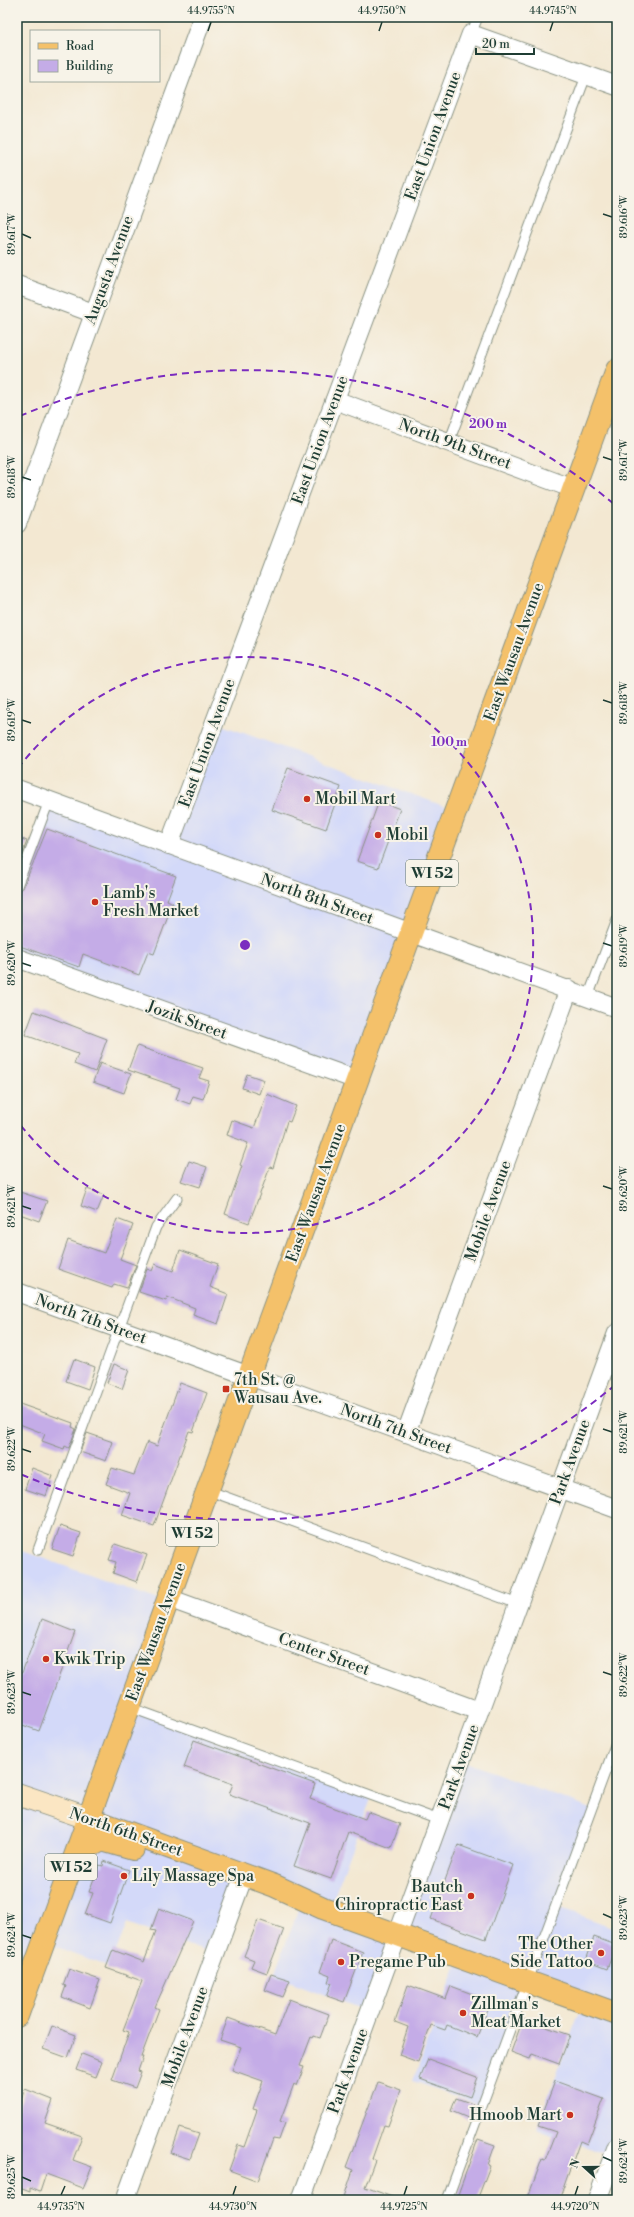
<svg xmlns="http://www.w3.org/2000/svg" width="634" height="2217" viewBox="0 0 634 2217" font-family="'Libre Bodoni',serif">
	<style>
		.built { fill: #d3d9f9 }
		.building { fill: #c4ace7 }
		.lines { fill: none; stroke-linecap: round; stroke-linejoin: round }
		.service-casing { stroke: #899283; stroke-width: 11 }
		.minor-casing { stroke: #899283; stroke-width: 20 }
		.secondary-casing { stroke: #899283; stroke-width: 24 }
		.primary-casing { stroke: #899283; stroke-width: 24 }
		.service { stroke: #fff; stroke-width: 9 }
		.minor { stroke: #fff; stroke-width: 18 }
		.secondary { stroke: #fbe6c3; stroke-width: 22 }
		.primary { stroke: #f4c16a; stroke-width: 22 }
		.ticks { fill: none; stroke: #1f3d34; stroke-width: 1.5 }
		.ring { fill: none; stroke: #7b2cbf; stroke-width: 2; stroke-dasharray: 7 5 }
		.poi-dot { fill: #c8321e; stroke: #f7f3e8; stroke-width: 1.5 }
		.labels { text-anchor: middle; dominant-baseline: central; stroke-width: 4; stroke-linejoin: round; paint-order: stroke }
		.shield { fill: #f7f3e8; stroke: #60746a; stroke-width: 1 }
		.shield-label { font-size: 15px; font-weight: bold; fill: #1f3d34 }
		.street-label { font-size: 16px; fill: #1f3d34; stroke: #f7f3e8 }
		.poi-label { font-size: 16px; fill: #1f3d34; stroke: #f7f3e8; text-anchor: start }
		.centre { fill: #7b2cbf; stroke: #f7f3e8; stroke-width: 2 }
		.ring-label { font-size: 12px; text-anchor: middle; font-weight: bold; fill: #7b2cbf; stroke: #f7f3e8; stroke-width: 4; stroke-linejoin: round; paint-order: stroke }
		.neatline { fill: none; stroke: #1f3d34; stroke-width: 1.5 }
		.ticks-label { font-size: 10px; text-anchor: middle; fill: #1f3d34 }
	</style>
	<rect width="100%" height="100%" fill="#f7f3e8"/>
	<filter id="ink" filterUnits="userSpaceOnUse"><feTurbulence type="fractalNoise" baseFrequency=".025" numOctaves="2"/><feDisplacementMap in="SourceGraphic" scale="8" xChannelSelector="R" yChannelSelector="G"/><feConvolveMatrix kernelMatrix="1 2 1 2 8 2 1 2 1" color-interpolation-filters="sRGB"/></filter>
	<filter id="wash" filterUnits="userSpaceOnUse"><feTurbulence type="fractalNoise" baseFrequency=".012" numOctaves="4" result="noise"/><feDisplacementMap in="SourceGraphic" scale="16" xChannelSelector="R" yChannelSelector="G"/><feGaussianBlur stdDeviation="0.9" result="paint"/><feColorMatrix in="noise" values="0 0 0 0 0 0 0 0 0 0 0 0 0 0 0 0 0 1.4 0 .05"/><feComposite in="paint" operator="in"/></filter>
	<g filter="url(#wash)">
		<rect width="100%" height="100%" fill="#f3e8d2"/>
		<!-- built -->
		<g class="built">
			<path d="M219,724L455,810L355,1082L17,959V888L48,803L174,848Z"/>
			<path d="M17,1549L167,1603L129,1708L371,1799L329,1910L394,1935L460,1760L591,1809L556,1906L617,1929V2158L536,2129L583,2003L526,1982L480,2105L413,2081L459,1959L394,1935L366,2011L274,1975L302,1899L242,1877L212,1954L127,1923L110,1967L46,1943L17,2002Z"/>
		</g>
		<g id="blocks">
			<!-- building -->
			<g class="building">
				<path d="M288,768L341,787L326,829L272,810Z"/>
				<path d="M379,801L400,809L378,868L357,861Z"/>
				<path d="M47,829L176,876L167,900L173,903L154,954L148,952L139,975L83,954L79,967L17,945V892L23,888Z"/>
				<path d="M17,837L27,841L17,869Z"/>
				<path d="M34,1011L107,1039L95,1072L74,1064L78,1054L25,1035Z"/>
				<path d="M137,1046L203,1068L199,1078L209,1081L203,1099L193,1096L190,1104L176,1099L180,1088L128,1070Z"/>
				<path d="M100,1063L131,1074L124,1093L93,1082Z"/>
				<path d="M247,1074L264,1080L259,1094L242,1088Z"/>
				<path d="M267,1094L296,1106L290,1122L287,1121L273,1168L270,1167L249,1223L225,1214L242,1166L240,1165L248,1143L227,1135L232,1120L254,1128Z"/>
				<path d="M189,1161L207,1167L200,1187L181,1181Z"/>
				<path d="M87,1189L104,1195L97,1212L81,1206Z"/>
				<path d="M17,1191L47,1201L39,1221L17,1213Z"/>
				<path d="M117,1219L133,1225L120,1259L136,1265L127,1288L114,1284L112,1288L58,1269L68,1240L104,1253Z"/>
				<path d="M180,1250L218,1264L210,1287L228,1294L218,1324L193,1315L195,1308L167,1297L166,1301L139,1292L147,1269L152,1271L155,1264L173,1271Z"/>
				<path d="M74,1359L95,1367L88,1389L66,1381Z"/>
				<path d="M114,1364L129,1370L122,1389L107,1383Z"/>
				<path d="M180,1383L207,1393L193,1432L189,1431L154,1526L122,1515L130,1493L106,1484L112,1468L134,1475L147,1442L157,1446Z"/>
				<path d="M17,1403L73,1423L72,1427L76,1429L69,1448L65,1446L64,1449L42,1441L45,1434L17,1423Z"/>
				<path d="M87,1433L113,1442L106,1461L80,1452Z"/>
				<path d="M32,1468L53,1476L46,1496L25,1489Z"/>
				<path d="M60,1526L81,1533L73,1556L52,1549Z"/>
				<path d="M115,1544L147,1555L137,1582L113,1573L116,1562L109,1560Z"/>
				<path d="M42,1619L75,1632L39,1731L17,1723V1686Z"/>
				<path d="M194,1740L315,1784L310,1799L365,1819L368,1812L400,1824L391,1848L348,1832L331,1879L294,1866L310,1823L229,1794L233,1784L184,1767Z"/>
				<path d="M458,1845L513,1865L486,1939L431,1919Z"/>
				<path d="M104,1861L129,1870L110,1923L85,1914L93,1893L89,1892L99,1865L103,1866Z"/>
				<path d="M159,1908L193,1921L155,2007L159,2009L141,2057H143L138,2071L141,2072L135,2088L112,2080L129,2032L123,2030L142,1981L106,1968L113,1950L144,1962L156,1931L151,1930Z"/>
				<path d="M258,1920L284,1929L267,1973L251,1967L254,1960L244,1956Z"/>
				<path d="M594,1937L616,1945L607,1969L586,1961Z"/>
				<path d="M331,1940L363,1952L344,2002L327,1996L332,1983L328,1982L330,1976L320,1972Z"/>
				<path d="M69,1969L100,1980L90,2008L62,1997L66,1986L63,1985Z"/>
				<path d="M271,1974L290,1980L283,1997L265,1990Z"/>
				<path d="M408,1985L446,1999L451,1986L491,2001L477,2037L447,2025L445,2030L431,2025L418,2062L399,2055L408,2027L395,2022Z"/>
				<path d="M289,1999L329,2014L320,2038L314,2036L313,2038L311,2037L300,2066L304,2067L297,2086L294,2084L280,2121L285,2123L279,2140L273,2139L258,2181L229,2170L238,2145L244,2147L257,2110L253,2109L263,2081L232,2070L241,2047L220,2040L228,2018L275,2035Z"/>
				<path d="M523,2019L570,2035L559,2064L532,2054L530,2059L511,2052Z"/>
				<path d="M52,2026L76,2035L68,2058L43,2049Z"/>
				<path d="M82,2054L102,2062L96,2077L76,2070Z"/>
				<path d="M428,2059L477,2077L470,2097L420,2079Z"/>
				<path d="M555,2081L604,2099L587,2144L580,2141L559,2200H527L542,2159L545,2160L556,2132L538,2126Z"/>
				<path d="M378,2082L401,2090L388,2126L384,2125L372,2159L375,2160L365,2187L395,2198V2200H343L353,2170L346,2167Z"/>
				<path d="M25,2089L53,2100L45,2123L82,2136L73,2160L92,2167L83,2188L46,2174L40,2192L30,2188V2192L17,2187V2111Z"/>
				<path d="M456,2098L473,2104L468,2118L451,2111Z"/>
				<path d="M180,2128L199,2134L190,2159L171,2153Z"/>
				<path d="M478,2139L495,2145L488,2165L490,2166L477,2200H456Z"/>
			</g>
		</g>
	</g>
	<g filter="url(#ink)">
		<use href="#blocks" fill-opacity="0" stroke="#899283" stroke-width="1"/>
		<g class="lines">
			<!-- service casing -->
			<g class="service-casing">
				<g id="service">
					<path d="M471,34L478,17"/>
					<path d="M449,442L586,76"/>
					<path d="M17,886L49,801"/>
					<path d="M588,997L617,920"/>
					<path d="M207,1490L518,1604"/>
					<path d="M38,1550L156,1227L177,1198"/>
					<path d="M129,1707L439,1820"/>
					<path d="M447,2200L617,1740"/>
				</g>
			</g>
			<!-- minor casing -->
			<g class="minor-casing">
				<g id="minor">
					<path d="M17,285L93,313"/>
					<path d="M335,400L574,489"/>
					<path d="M17,524L203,17"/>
					<path d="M17,789L617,1008"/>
					<path d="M169,845L471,34L617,86"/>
					<path d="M17,958L357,1080"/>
					<path d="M17,1292L617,1509"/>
					<path d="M406,1433L569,989"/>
					<path d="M168,1598L479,1711"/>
					<path d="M125,2200L244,1875"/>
					<path d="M301,2200L617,1333"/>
					<path d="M597,2200L617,2146"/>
				</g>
			</g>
			<!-- secondary casing -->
			<g class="secondary-casing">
				<path id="secondary" d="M17,1794L88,1818"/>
			</g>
			<!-- primary casing -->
			<g class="primary-casing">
				<g id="primary">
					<path d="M88,1818L275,1886L323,1908L617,2014"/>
					<path d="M77,1865L87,1848L102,1840L133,1849"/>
					<path d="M17,2016L257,1354L617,370"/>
				</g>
			</g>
			<!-- service -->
			<use href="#service" class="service"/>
			<!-- minor -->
			<use href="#minor" class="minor"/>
			<!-- secondary -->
			<use href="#secondary" class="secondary"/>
			<!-- primary -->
			<use href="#primary" class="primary"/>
		</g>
	</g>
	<!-- ticks -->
	<path class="ticks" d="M208,31L211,22M379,31L382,22M550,31L553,22M603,214L612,217M22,234L31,238M603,457L612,460M22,477L31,480M603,700L612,703M22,720L31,723M603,943L612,946M22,963L31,966M603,1186L612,1189M22,1206L31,1209M603,1429L612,1432M22,1449L31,1452M603,1672L612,1675M22,1692L31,1695M603,1914L612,1918M22,1935L31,1938M603,2157L612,2161M22,2177L31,2181M61,2195L65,2186M233,2195L236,2186M404,2195L407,2186M575,2195L578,2186"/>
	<!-- distance rings -->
	<g class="ring">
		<path d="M18 768A288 288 0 1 1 18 1122"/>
		<path d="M615 1385A575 575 0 0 1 20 1474M20 416A575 575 0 0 1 615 505"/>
	</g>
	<!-- markers -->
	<g class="poi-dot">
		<circle cx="307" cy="799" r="4"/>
		<circle cx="378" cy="835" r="4"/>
		<circle cx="95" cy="902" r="4"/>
		<rect x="222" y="1385" width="8" height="8" rx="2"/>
		<circle cx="46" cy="1659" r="4"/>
		<circle cx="124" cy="1876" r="4"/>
		<circle cx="471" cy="1896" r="4"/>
		<circle cx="601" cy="1953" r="4"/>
		<circle cx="341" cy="1962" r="4"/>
		<circle cx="463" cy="2013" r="4"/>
		<circle cx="570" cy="2115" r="4"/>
	</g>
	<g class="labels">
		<!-- shield labels -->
		<g class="shield">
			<rect x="406" y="860" width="52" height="26" rx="3"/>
			<rect x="166" y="1520" width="52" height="26" rx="3"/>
			<rect x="45" y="1854" width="52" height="26" rx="3"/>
		</g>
		<g class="shield-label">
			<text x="432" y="873">WI 52</text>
			<text x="192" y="1533">WI 52</text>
			<text x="71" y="1867">WI 52</text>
		</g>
		<!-- street labels -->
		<g class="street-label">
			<text transform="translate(433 136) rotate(-70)">East Union Avenue</text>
			<text transform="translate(109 270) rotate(-70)">Augusta Avenue</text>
			<text transform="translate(320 440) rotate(-70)">East Union Avenue</text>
			<text transform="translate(455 444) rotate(20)">North 9th Street</text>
			<text transform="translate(514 652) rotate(-70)">East Wausau Avenue</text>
			<text transform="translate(207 743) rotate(-70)">East Union Avenue</text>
			<text transform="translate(317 899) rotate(20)">North 8th Street</text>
			<text transform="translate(187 1020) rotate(20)">Jozik Street</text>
			<text transform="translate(316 1193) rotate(-70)">East Wausau Avenue</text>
			<text transform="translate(488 1211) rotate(-70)">Mobile Avenue</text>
			<text transform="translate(91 1319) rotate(20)">North 7th Street</text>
			<text transform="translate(396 1429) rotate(20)">North 7th Street</text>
			<text transform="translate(570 1462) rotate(-70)">Park Avenue</text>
			<text transform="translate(156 1632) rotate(-70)">East Wausau Avenue</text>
			<text transform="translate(324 1654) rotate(20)">Center Street</text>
			<text transform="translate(459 1767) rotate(-70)">Park Avenue</text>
			<text transform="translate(126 1832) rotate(19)">North 6th Street</text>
			<text transform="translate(185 2037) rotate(-70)">Mobile Avenue</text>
			<text transform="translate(348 2071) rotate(-70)">Park Avenue</text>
		</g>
		<!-- poi labels -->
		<g class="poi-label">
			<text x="315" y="799">Mobil Mart</text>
			<text x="386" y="835">Mobil</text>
			<text x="103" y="893">Lamb's<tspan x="103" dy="18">Fresh Market</tspan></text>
			<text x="234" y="1380">7th St. @<tspan x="234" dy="18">Wausau Ave.</tspan></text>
			<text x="54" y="1659">Kwik Trip</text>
			<text x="132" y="1876">Lily Massage Spa</text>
			<text x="463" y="1887" text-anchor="end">Bautch<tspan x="463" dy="18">Chiropractic East</tspan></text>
			<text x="593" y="1944" text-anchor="end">The Other<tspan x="593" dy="18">Side Tattoo</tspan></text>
			<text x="349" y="1962">Pregame Pub</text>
			<text x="471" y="2004">Zillman's<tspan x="471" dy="18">Meat Market</tspan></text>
			<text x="562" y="2115" text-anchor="end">Hmoob Mart</text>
		</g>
	</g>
	<circle cx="245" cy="945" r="6" class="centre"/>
	<g class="ring-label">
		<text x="488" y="428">200 m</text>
		<text x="449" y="746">100 m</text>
	</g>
	<!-- margin -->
	<rect width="634" height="2217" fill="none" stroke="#f7f3e8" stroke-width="44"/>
	<!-- legend -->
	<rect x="30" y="30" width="130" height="52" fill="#f7f3e8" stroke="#a1aaa0"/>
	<rect x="38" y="43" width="20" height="6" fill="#f4c16a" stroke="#a1aaa0"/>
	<text x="66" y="50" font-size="12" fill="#1f3d34">Road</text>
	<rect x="38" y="60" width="20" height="12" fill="#c4ace7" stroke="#a1aaa0"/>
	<text x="66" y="70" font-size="12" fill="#1f3d34">Building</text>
	<!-- north arrow -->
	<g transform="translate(584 2167) rotate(291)" stroke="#f7f3e8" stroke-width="3" paint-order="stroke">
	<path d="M0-3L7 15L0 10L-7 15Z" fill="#1f3d34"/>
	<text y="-6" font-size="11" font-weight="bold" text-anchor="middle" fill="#1f3d34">N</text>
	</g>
	<!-- scale -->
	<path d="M476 48v6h58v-6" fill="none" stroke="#1f3d34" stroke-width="2"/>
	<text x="482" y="48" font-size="12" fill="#1f3d34" stroke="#f7f3e8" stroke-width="3" paint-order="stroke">20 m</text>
	<rect x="22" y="22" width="590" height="2173" class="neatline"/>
	<g class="ticks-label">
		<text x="211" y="14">44.9755°N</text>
		<text x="382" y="14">44.9750°N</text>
		<text x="553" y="14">44.9745°N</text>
		<text transform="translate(623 217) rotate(-90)" y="4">89.616°W</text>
		<text transform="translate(11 234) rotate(-90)" y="4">89.617°W</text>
		<text transform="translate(623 460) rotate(-90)" y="4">89.617°W</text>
		<text transform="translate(11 477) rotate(-90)" y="4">89.618°W</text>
		<text transform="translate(623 703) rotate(-90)" y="4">89.618°W</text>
		<text transform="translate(11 720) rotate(-90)" y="4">89.619°W</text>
		<text transform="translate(623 946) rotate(-90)" y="4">89.619°W</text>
		<text transform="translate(11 963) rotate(-90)" y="4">89.620°W</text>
		<text transform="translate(623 1189) rotate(-90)" y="4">89.620°W</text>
		<text transform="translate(11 1206) rotate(-90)" y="4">89.621°W</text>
		<text transform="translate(623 1432) rotate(-90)" y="4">89.621°W</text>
		<text transform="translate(11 1449) rotate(-90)" y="4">89.622°W</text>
		<text transform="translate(623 1675) rotate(-90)" y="4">89.622°W</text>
		<text transform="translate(11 1692) rotate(-90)" y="4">89.623°W</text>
		<text transform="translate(623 1918) rotate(-90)" y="4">89.623°W</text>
		<text transform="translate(11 1935) rotate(-90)" y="4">89.624°W</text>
		<text transform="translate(623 2161) rotate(-90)" y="4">89.624°W</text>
		<text transform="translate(11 2177) rotate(-90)" y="4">89.625°W</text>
		<text x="61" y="2210">44.9735°N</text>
		<text x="233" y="2210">44.9730°N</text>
		<text x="404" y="2210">44.9725°N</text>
		<text x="575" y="2210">44.9720°N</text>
	</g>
</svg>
